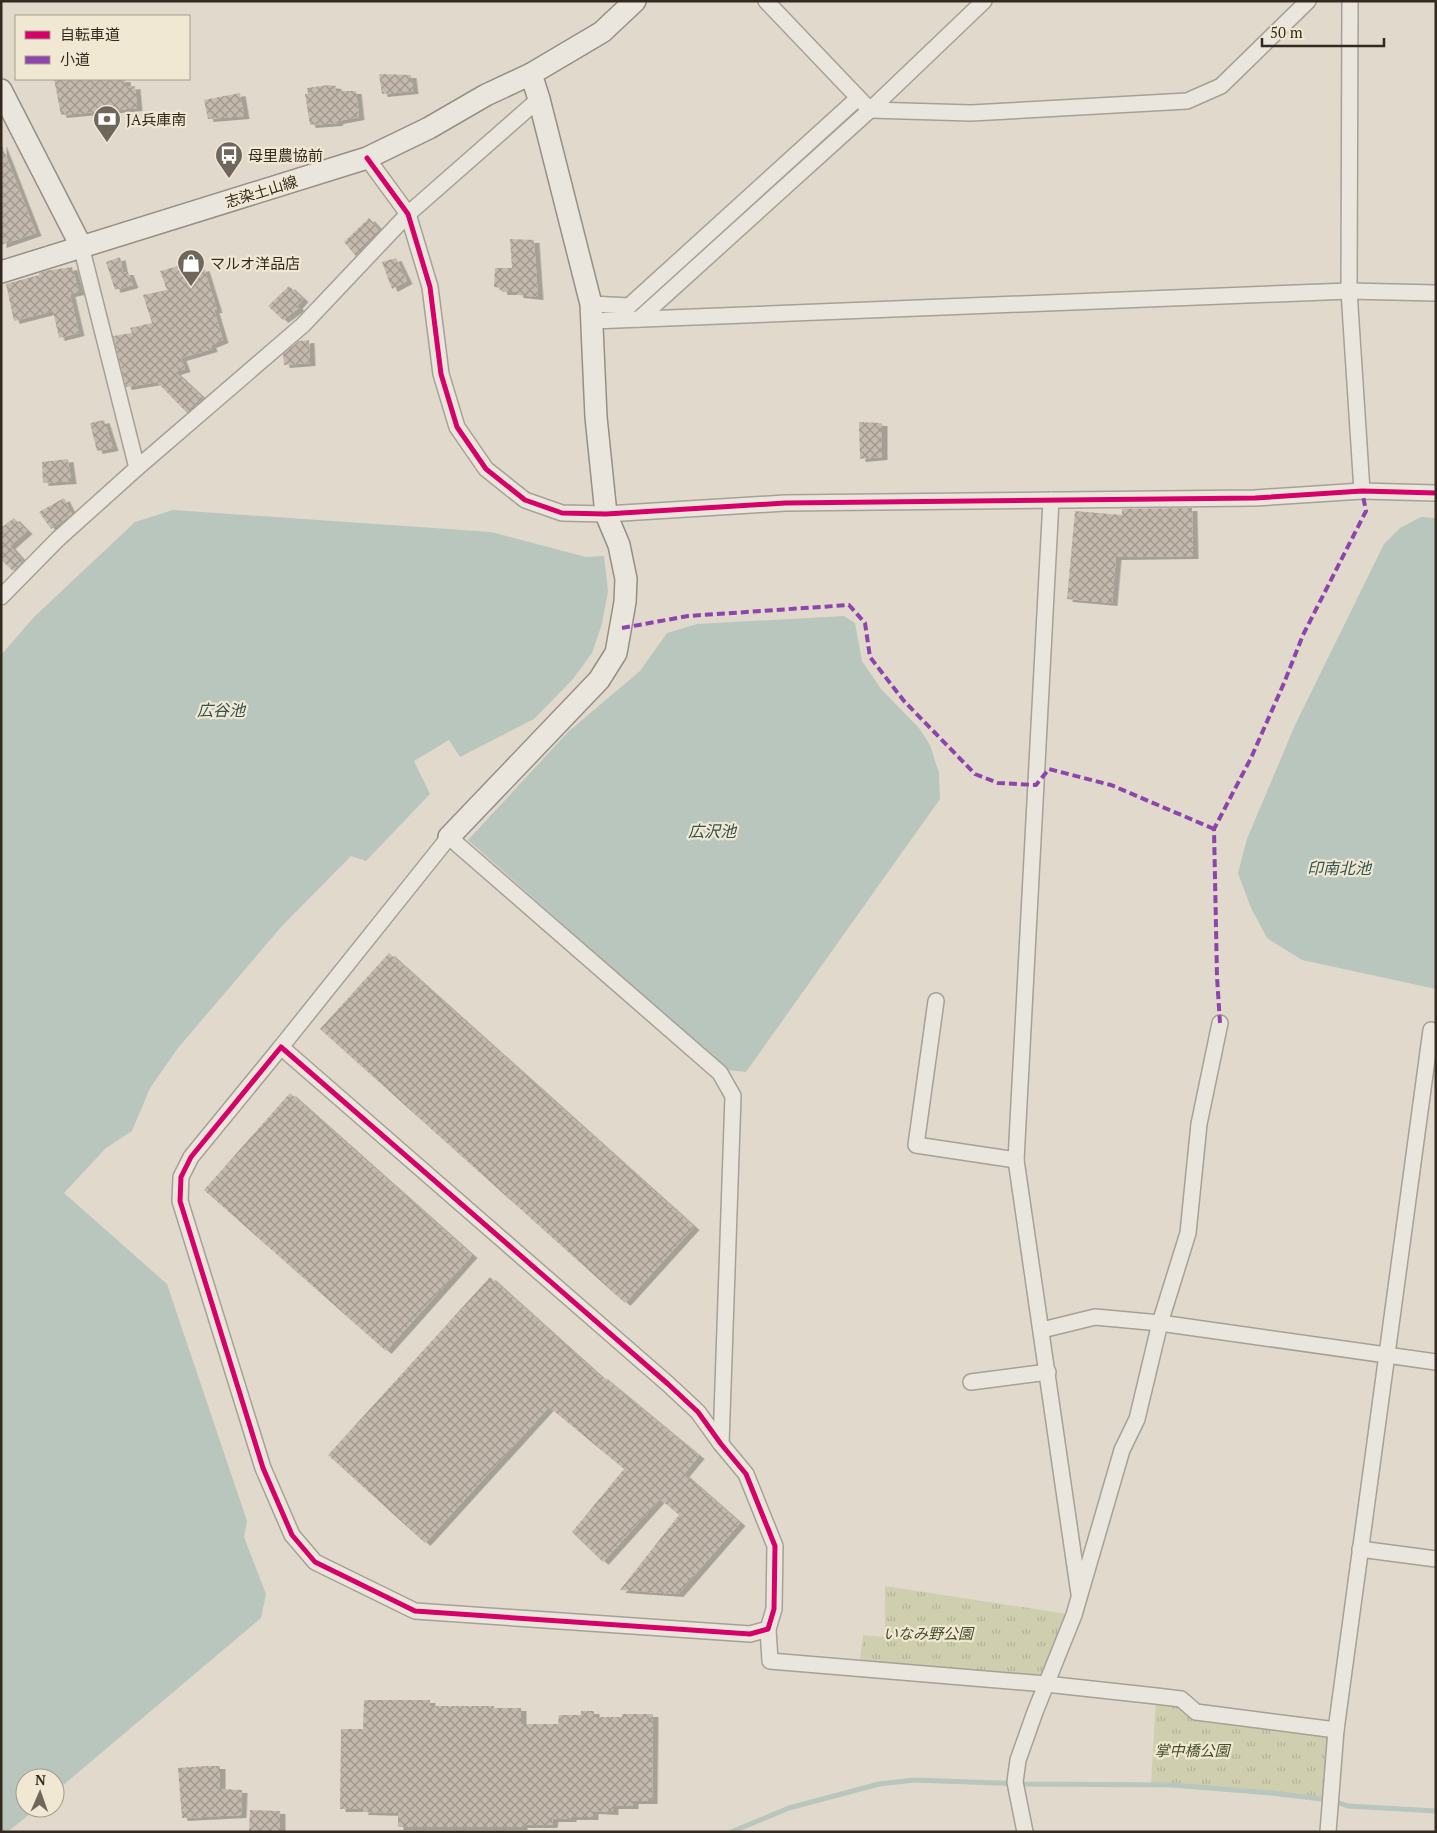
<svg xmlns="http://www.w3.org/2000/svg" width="1437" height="1833" viewBox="0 0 1437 1833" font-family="'PT Serif','Noto Sans JP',serif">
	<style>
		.park { fill: url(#park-tufts) }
		.water { fill: #b8c6bd }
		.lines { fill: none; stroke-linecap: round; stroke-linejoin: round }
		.stream { stroke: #b8c6bd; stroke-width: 5 }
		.building { fill: url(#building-cross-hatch); filter: url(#shadow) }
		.street-casing { stroke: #a6a096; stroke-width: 18 }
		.secondary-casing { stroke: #968f86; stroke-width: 24 }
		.street { stroke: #eae6de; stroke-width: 15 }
		.secondary { stroke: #eae6de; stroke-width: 21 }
		.quiet { stroke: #8e44ad; stroke-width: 4; stroke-dasharray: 8 4; stroke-linecap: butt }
		.cycleway-casing { stroke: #f1e8d3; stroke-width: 8 }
		.cycleway { stroke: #d6006c; stroke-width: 5 }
		.labels { text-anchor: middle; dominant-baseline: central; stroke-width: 4.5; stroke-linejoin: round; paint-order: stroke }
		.poi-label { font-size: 15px; fill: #33291f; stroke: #f1e8d3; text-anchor: start }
		.street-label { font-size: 15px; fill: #33291f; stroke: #f1e8d3 }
		.park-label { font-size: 15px; font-style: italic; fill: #444e28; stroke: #f1e8d3 }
		.water-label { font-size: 16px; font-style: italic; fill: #30524f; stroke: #f1e8d3 }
	</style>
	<defs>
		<pattern id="park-tufts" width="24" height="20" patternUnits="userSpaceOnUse" patternTransform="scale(1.25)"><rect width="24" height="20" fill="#cfcfb0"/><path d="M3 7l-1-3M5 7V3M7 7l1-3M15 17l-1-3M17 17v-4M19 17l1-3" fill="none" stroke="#b2b297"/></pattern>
		<pattern id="building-cross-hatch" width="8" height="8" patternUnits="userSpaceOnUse" patternTransform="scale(1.25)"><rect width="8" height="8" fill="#c4b9ad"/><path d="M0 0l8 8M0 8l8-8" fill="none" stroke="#a0968c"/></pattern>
		<filter id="shadow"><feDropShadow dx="5.5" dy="3" stdDeviation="0" flood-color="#0004"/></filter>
	</defs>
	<rect width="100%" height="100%" fill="#e1dacc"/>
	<!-- park -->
	<g class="park">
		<path d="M885,1586L1074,1615L1046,1684L859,1668L863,1635L885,1637Z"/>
		<path d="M1156,1696L1196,1712L1336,1730L1330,1800L1151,1785Z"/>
	</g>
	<!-- water -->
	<g class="water">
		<path d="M173,510L491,532L586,557L604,556L608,591L602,624L592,653L573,679L534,719L460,757L449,740L414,761L430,794L366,861L351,856L282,926L178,1048L150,1088L132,1131L106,1148L64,1193L167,1284L247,1521L244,1537L266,1594L261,1618L55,1792V1778H25V1808H37L10,1830L1,1832V655L34,617L135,522Z"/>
		<path d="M1421,517L1436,518V989L1302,960L1267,938L1251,908L1238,873L1247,839L1295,725L1384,544L1400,528Z"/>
		<path d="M844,616L855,623L862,661L881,689L919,728L930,745L939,773L940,799L746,1072L727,1070L468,840L568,732L640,671L667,633L697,624Z"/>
	</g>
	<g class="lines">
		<!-- stream -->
		<path class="stream" d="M731,1832L789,1808L879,1784L914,1780L1026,1784L1172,1785L1271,1793L1330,1800L1348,1806L1436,1811"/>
	</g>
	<!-- building -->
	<g class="building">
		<path d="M379,74L411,75L413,91L382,94Z"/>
		<path d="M54,79H125L126,87L135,86L137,108L61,115Z"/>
		<path d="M328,85L336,86V91H356L359,117L338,121L337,123L310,125L305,94H308L307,88Z"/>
		<path d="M240,93L244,116L208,119L204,100Z"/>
		<path d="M1,143L36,233L1,245Z"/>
		<path d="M369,218L380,230L356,256L344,242Z"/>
		<path d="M510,239L534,240L538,297L518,295L517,292H502L501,288L494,287L495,268H512Z"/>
		<path d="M120,257L123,272H128L133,285L115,290L106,262Z"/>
		<path d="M396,258L407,281L392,289L382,262Z"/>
		<path d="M197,261L200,269L204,268L217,310H214L223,340L211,345L212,349L181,358L185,369L175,372L203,398L187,413L157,382L126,387L113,336L132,333L130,328L152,323L143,295L167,290L160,271Z"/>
		<path d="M72,267L79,292L70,294L79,333L59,338L53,311L14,321L6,284L39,275V273L45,271Z"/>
		<path d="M289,286L303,299L297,306L299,308L283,320L268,306Z"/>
		<path d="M309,340L310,363L284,365L283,354L299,341Z"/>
		<path d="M104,420L113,448L97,451L90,423Z"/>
		<path d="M859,422L882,423V457L860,459Z"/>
		<path d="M68,459L71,481L43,483L42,462Z"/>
		<path d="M64,498L72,514L51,529L39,512Z"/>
		<path d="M1192,508L1193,556L1116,557L1112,603L1067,599L1075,511L1122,515V509Z"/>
		<path d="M14,518L27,531L10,546L23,561L13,571L1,560V528Z"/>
		<path d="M389,953L694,1227L625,1303L320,1029Z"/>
		<path d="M290,1093L472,1255L386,1351L204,1190Z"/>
		<path d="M490,1277L601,1377L602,1376L699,1456L684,1474L740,1523L678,1594L620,1590L679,1515L660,1499L603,1562L572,1532L624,1469L549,1407L425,1543L328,1455Z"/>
		<path d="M364,1700H430V1706H494V1708H521V1724H558L559,1715H581V1711H594V1717H622V1714H653L652,1801H633V1806H613V1812L593,1811V1817H571V1819H553L552,1825H522V1827H398V1813L363,1812V1809H340L341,1729H363Z"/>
		<path d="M206,1766H220V1789L242,1790L241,1815L182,1818L178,1768Z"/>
		<path d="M250,1810L280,1811V1832H249Z"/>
	</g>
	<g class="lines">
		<!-- street casing -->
		<g class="street-casing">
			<g id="street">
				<path d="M766,1L870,110L971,113L1187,101L1221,86L1308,1"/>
				<path d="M1350,1L1349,291L1362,491"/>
				<path d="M367,158L408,214L430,287L441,374L457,427L486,469L525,500L562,513L606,514L785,503L1255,498L1362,491L1436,493"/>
				<path d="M81,246L137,468"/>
				<path d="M591,304L629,306L858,98"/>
				<path d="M639,319L870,110L984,1"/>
				<path d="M592,321L1349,291L1436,293"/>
				<path d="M1051,500L1016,1160L1079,1594"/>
				<path d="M1,597L58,539L137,468L303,325L408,214L539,99"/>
				<path d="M936,1001L916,1145L1016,1160"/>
				<path d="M281,1047L668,1384L698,1412L721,1444L746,1474L775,1546L774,1609L768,1629L750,1634L415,1611L315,1562L292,1535L263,1468L180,1201L181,1177L191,1157Z"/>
				<path d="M281,1047L449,837L720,1073L733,1096L721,1444"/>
				<path d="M1042,1330L1095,1317L1160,1323L1436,1362"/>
				<path d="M971,1382L1048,1372"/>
				<path d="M1360,1549L1436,1559"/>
				<path d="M768,1629L770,1661L1046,1684L1156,1696L1181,1699L1196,1712L1336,1730"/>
				<path d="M1025,1832L1015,1782L1018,1760L1035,1712L1074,1615L1122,1450L1137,1419L1160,1323L1188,1233L1199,1124L1220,1023"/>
				<path d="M1328,1832L1336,1730L1431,1030"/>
			</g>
		</g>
		<!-- secondary casing -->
		<g class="secondary-casing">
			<g id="secondary">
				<path d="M1,90L81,246"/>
				<path d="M1,272L367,158L429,128L486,95L531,74L602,32L635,1"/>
				<path d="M449,837L599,680L616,653L625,602L626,579L619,545L606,514L596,417L591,304L539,99L531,74"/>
			</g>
		</g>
		<!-- street -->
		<use href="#street" class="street"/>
		<!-- secondary -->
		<use href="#secondary" class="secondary"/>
		<!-- quiet -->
		<g class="quiet">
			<path d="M622,628L688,616L849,605L865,623L870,657L904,701L975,774L998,783L1036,785L1049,769L1111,785L1214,829"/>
			<path d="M1220,1023L1217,977L1214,829L1251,758L1284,683L1303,635L1366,511L1362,491"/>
		</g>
		<!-- cycleway casing -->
		<g class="cycleway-casing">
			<g id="cycleway">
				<path d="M367,158L408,214L430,287L441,374L457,427L486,469L525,500L562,513L606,514L785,503L1255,498L1362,491L1436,493"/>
				<path d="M281,1047L668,1384L698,1412L721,1444L746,1474L775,1546L774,1609L768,1629L750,1634L415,1611L315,1562L292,1535L263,1468L180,1201L181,1177L191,1157Z"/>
			</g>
		</g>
		<!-- cycleway -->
		<use href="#cycleway" class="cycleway"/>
	</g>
	<!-- icons -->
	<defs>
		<g id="bank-pin" transform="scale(1.4375)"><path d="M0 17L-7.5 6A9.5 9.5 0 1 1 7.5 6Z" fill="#70675c" stroke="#f1e8d3"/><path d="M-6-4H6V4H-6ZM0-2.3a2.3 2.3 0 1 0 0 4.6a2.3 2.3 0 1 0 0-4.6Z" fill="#fff"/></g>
		<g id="bus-pin" transform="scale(1.4375)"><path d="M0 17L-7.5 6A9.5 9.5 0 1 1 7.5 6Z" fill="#70675c" stroke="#f1e8d3"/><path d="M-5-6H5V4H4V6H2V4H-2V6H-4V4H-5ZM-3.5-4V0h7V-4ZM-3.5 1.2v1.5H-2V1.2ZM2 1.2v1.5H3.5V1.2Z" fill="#fff"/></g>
		<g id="shop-pin" transform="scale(1.4375)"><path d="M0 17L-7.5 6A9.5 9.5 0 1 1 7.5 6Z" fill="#70675c" stroke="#f1e8d3"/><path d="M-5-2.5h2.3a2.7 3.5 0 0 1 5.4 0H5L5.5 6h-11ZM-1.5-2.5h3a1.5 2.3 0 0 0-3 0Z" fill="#fff"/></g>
	</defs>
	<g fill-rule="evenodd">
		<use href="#bank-pin" x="107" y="119"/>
		<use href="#bus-pin" x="229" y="155"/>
		<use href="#shop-pin" x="191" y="263"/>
	</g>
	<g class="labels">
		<!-- poi labels -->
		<g class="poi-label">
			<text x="126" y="119">JA兵庫南</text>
			<text x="248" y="155">母里農協前</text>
			<text x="210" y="263">マルオ洋品店</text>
		</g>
		<!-- street labels -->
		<g class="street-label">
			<text transform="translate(261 191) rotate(-17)">志染土山線</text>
		</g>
		<!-- park labels -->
		<g class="park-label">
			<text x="928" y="1633">いなみ野公園</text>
			<text x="1192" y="1750">掌中橋公園</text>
		</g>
		<!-- water labels -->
		<g class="water-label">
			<text x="221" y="710">広谷池</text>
			<text x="712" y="831">広沢池</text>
			<text x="1339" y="868">印南北池</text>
		</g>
	</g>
	<!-- border -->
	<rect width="1437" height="1833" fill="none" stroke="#33291f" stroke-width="5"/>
	<!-- legend -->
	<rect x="15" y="15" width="175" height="65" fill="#f1e8d3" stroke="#a59c8b"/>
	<rect x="25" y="31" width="25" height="8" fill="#d6006c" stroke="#a59c8b"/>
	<text x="60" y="40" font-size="15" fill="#33291f">自転車道</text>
	<rect x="25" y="56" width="25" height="8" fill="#8e44ad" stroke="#a59c8b"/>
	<text x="60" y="65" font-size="15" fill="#33291f">小道</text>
	<!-- north arrow -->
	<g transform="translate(40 1793) rotate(2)"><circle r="24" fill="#f1e8d3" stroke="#a59c8b"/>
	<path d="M0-4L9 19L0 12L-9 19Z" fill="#70675c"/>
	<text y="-8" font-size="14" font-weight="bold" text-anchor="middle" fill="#33291f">N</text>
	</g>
	<!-- scale -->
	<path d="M1262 38v8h122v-8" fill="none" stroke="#33291f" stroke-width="2.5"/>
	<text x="1270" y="38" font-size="15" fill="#33291f" stroke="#f1e8d3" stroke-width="4" paint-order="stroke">50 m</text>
</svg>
